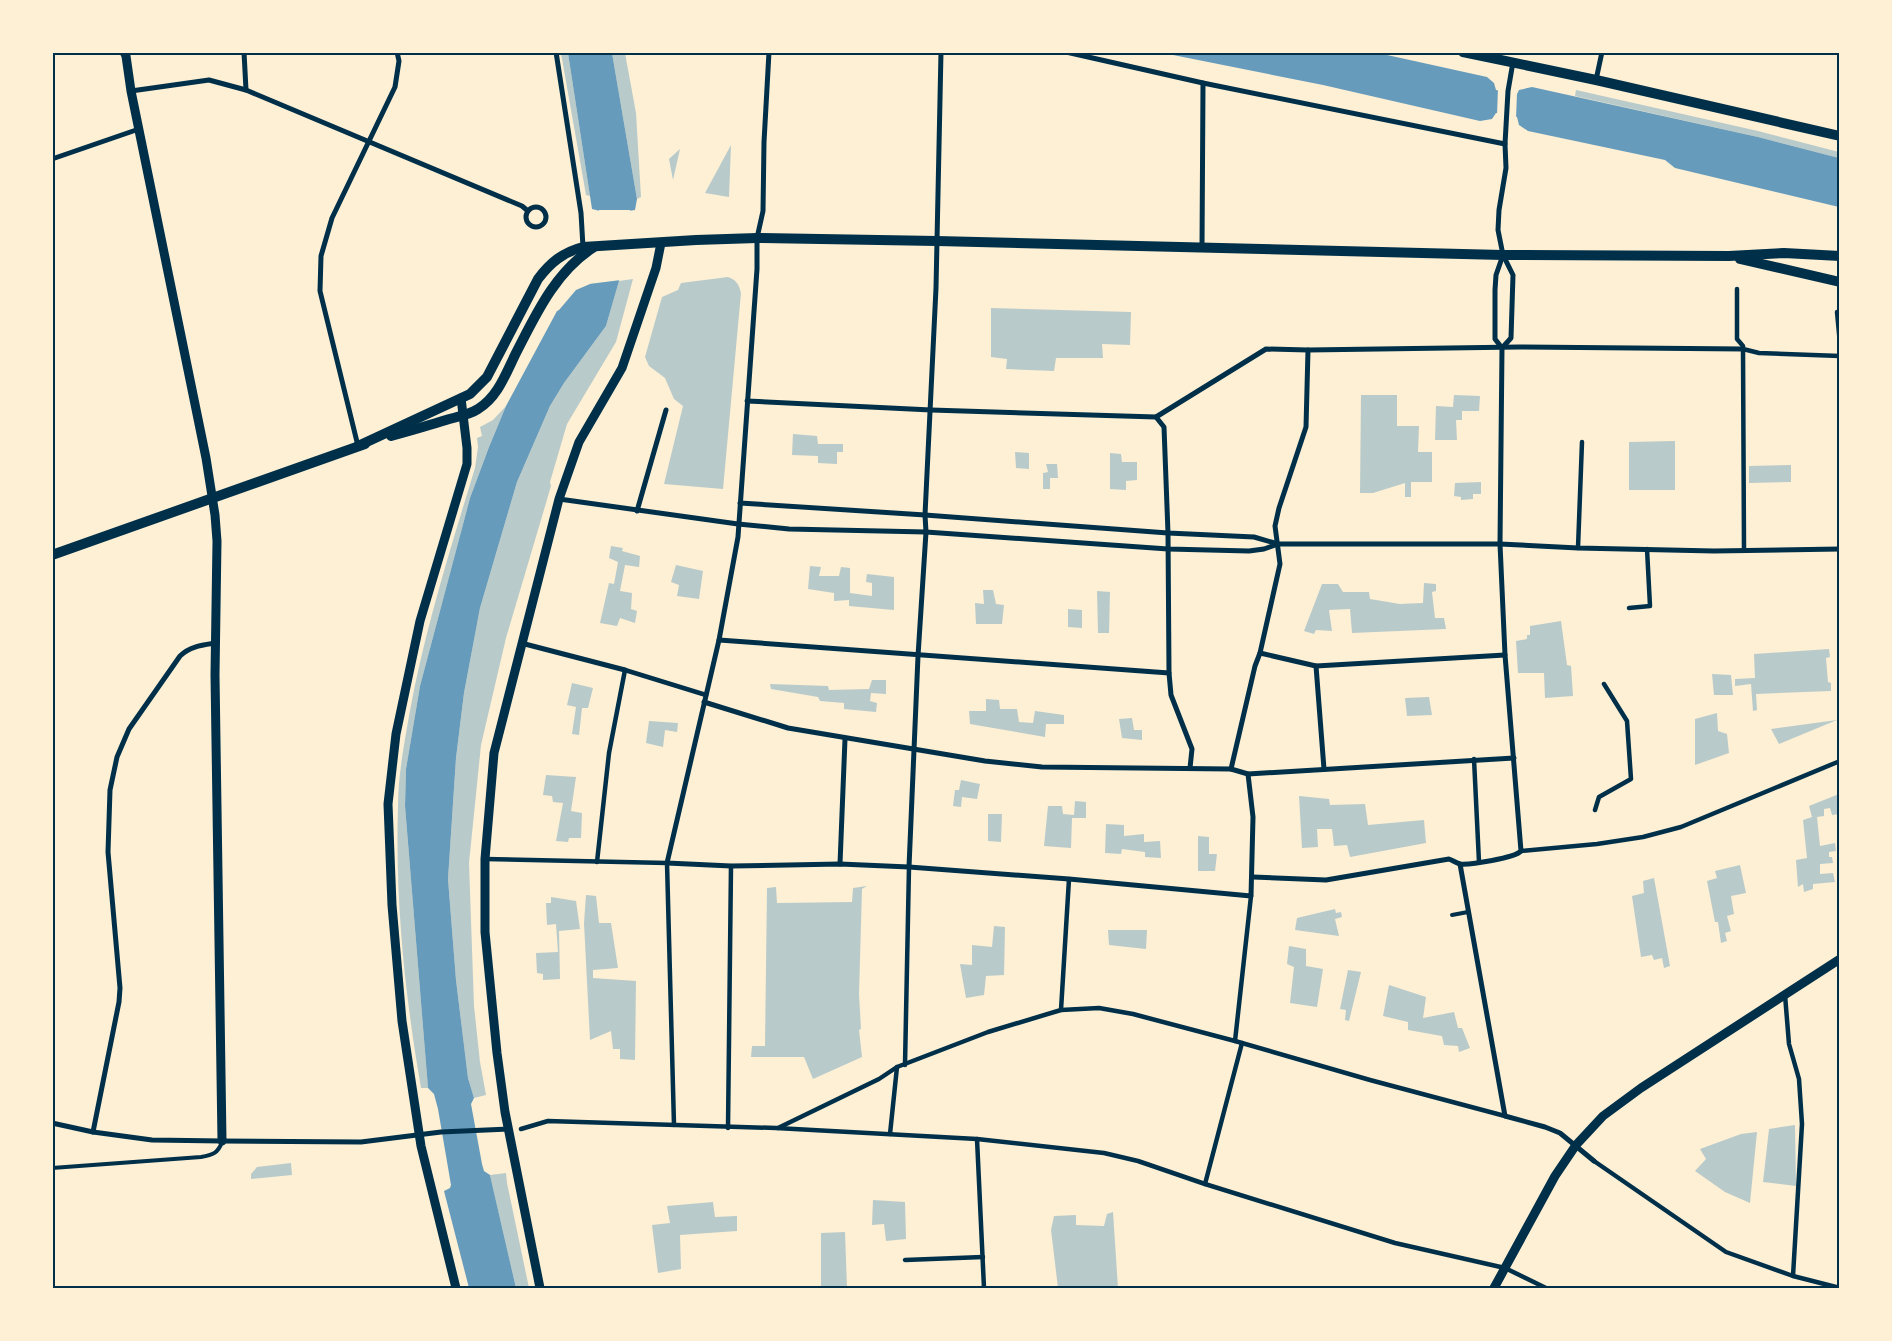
<svg xmlns="http://www.w3.org/2000/svg" width="1892" height="1341" viewBox="0 0 1892 1341" font-family="Spectral,serif">
	<style>
		.green { fill: #b9caca }
		.water { fill: #669bbc }
		.pier { fill: #fdf0d5 }
		.lines { fill: none; stroke-linecap: round; stroke-linejoin: round }
		.service { stroke: #003049; stroke-width: 4 }
		.pedestrian { stroke: #003049; stroke-width: 4.5 }
		.minor { stroke: #003049; stroke-width: 5 }
		.tertiary { stroke: #003049; stroke-width: 9 }
		.secondary { stroke: #003049; stroke-width: 10 }
		.neatline { fill: none; stroke: #003049; stroke-width: 2 }
	</style>
	<rect width="100%" height="100%" fill="#fdf0d5"/>
	<!-- green -->
	<g class="green">
		<path d="M561,53H568L590,196L586,195Z"/>
		<path d="M612,53H625L636,113L641,197L637,199Z"/>
		<path d="M1576,90L1758,131L1839,152V158L1758,137L1575,96Z"/>
		<path d="M731,145L729,197L705,193Z"/>
		<path d="M680,149L673,180L669,159Z"/>
		<path d="M728,277C737,280 739,285 741,293L723,489L664,484L683,406L674,399L665,378L649,366L645,357L662,297L678,290L681,283Z"/>
		<path d="M633,279L616,342L567,424L550,482L551,486L506,638L481,745L469,863L474,1006L480,1062L486,1095L474,1098L468,1078L456,980L448,879L456,758L464,693L480,608L517,482L550,406L564,383L606,326L619,281Z"/>
		<path d="M991,308L1131,312L1130,345L1102,344L1103,358H1056L1054,371L1006,369L1007,359L991,357Z"/>
		<path d="M1361,395H1397V426H1419L1418,452H1432V482H1411V497H1405V483L1373,493H1360Z"/>
		<path d="M1454,395L1480,396L1479,411H1462V420H1456L1457,440H1435L1436,406L1453,407Z"/>
		<path d="M506,406L489,447L470,498L420,686L406,769L405,806L428,1088H421C405,996 395,900 398,806C398,776 404,745 409,716C424,632 450,550 475,468L478,447L477,438L482,436L480,427L493,420Z"/>
		<path d="M793,434L817,436L818,444H843V452H837V464L818,463V456L792,455Z"/>
		<path d="M1675,441V490H1629V442Z"/>
		<path d="M1015,452L1029,453V469L1016,468Z"/>
		<path d="M1110,453L1121,454L1122,462H1137V480L1126,481V490L1110,489Z"/>
		<path d="M1046,464H1057L1058,478H1050V489H1043V473L1048,472Z"/>
		<path d="M1791,465V482L1749,483V466Z"/>
		<path d="M1481,482V494H1473V499L1461,500V497L1454,496L1455,483Z"/>
		<path d="M611,546L623,548L622,551L640,556L639,567L625,565L620,591L632,593L631,609L637,611L635,623L620,618L617,626L600,623L609,583L614,584L618,562L609,558Z"/>
		<path d="M676,565L703,571L699,599L677,596L679,585L671,582Z"/>
		<path d="M810,566L821,567L819,576H839L841,567L850,568V593L872,596V583L866,582L867,574L894,577V610L849,606V600L834,601V593L808,589Z"/>
		<path d="M1424,583L1436,584V591L1432,592L1435,618H1444L1446,629L1352,633L1350,609L1329,610L1332,631L1316,630L1314,634L1304,631L1322,584H1338L1343,592H1369L1370,599L1400,604L1423,603Z"/>
		<path d="M983,590H993L996,604L1004,605L1002,624H976L975,603L984,604Z"/>
		<path d="M1097,591L1110,592L1109,633H1098Z"/>
		<path d="M1068,609L1082,610V628L1068,627Z"/>
		<path d="M1561,621L1567,665L1571,666L1573,696L1545,698L1544,673H1518L1516,641L1527,639V635H1530V626Z"/>
		<path d="M1829,649L1830,657L1826,658L1828,682L1831,683V691L1756,694L1757,710L1753,711L1751,684L1735,686V679L1755,678L1754,654Z"/>
		<path d="M1712,674L1731,675L1733,695H1714Z"/>
		<path d="M872,680H886V694L871,693L870,701L877,703L876,712L844,709V703L820,701L818,697L771,689L770,684L828,686L829,690L869,689Z"/>
		<path d="M572,683L593,688L588,708H582L579,735L572,734L576,707L567,705Z"/>
		<path d="M1429,697L1432,715L1407,716L1405,698Z"/>
		<path d="M986,699L999,700L1000,709H1017L1019,722L1033,723L1035,711L1064,715V724H1046L1045,737L970,724L969,711H986Z"/>
		<path d="M1717,713L1718,731L1727,734L1729,753L1695,765V719Z"/>
		<path d="M1132,718L1134,730H1142V740L1122,738L1119,719Z"/>
		<path d="M1837,720L1779,744L1771,729Z"/>
		<path d="M649,721L678,723L677,732L665,730L663,747L646,743Z"/>
		<path d="M546,775L576,777L571,811L582,813L581,838H569L568,842L556,841L563,803L553,802L552,796L543,795Z"/>
		<path d="M961,780L980,784L977,799L962,797L961,807L953,806L955,790H959Z"/>
		<path d="M1839,794V814L1832,815L1830,808L1824,809V816L1817,817L1820,846L1835,843L1836,851L1829,852V857H1832L1833,863L1820,864V874L1833,873L1835,882L1813,884V889L1804,892L1803,884L1798,887L1796,860L1807,858L1803,820L1812,817L1809,806Z"/>
		<path d="M1299,796L1329,799L1330,805L1365,804L1368,825L1424,820L1426,843L1350,857L1347,845L1334,846L1332,829H1317L1318,847L1302,848Z"/>
		<path d="M1075,801L1086,802V818H1072L1071,848L1044,846L1048,806H1062L1063,814L1074,815Z"/>
		<path d="M988,814H1002L1001,842L988,841Z"/>
		<path d="M1106,824L1124,825V836L1144,834V842L1160,841L1161,858L1145,857V852L1122,849L1121,854L1105,853Z"/>
		<path d="M1198,836L1209,837V854H1217L1215,871H1198Z"/>
		<path d="M1740,865L1746,893L1731,896L1734,914L1727,916L1731,931L1725,933L1727,941L1721,943L1718,922H1715L1707,881L1717,878L1715,871Z"/>
		<path d="M1654,878L1670,966L1664,968L1662,958L1654,960L1652,955L1641,957L1632,896L1644,893L1643,881Z"/>
		<path d="M867,886L862,889L859,994L861,1029L859,1030L862,1057L813,1079L804,1057H751L752,1046H765L767,888L776,887L777,903L852,902L853,888Z"/>
		<path d="M586,895L596,896L599,923H611L618,968L593,970V978L636,981L635,1060L620,1059V1049H613L611,1031L590,1040L584,923Z"/>
		<path d="M551,897L576,901L580,929L559,931L560,979L543,980V974L537,973L536,953L558,952L556,924L547,925L546,903H551Z"/>
		<path d="M1335,909L1336,913L1341,912L1342,917L1335,919L1339,936L1295,930L1297,918Z"/>
		<path d="M994,926L1005,927L1004,975L986,976L984,995L966,998L960,964L972,965V945L992,947Z"/>
		<path d="M1108,930H1147L1146,949L1109,945Z"/>
		<path d="M1289,946L1306,949V966L1323,969L1317,1007L1290,1003L1294,967L1287,964Z"/>
		<path d="M1348,970L1361,972L1349,1021L1345,1020L1346,1010L1340,1009Z"/>
		<path d="M1389,985L1426,997L1423,1018L1454,1012L1458,1028H1462L1470,1048L1459,1052L1458,1046L1444,1045L1442,1036L1408,1030V1022L1383,1016Z"/>
		<path d="M1795,1125L1796,1186L1763,1182L1769,1129Z"/>
		<path d="M1757,1132L1750,1203L1725,1192L1695,1171L1706,1159L1700,1149L1741,1134Z"/>
		<path d="M291,1163L292,1175L251,1179V1174L257,1167Z"/>
		<path d="M506,1173L507,1183L529,1288H516L490,1175Z"/>
		<path d="M873,1200L905,1202L906,1239L886,1241L884,1224L872,1225Z"/>
		<path d="M713,1202L715,1217L737,1216V1231L680,1235L681,1269L658,1273L652,1225L670,1223L667,1206Z"/>
		<path d="M1113,1212L1118,1288H1058L1051,1230L1054,1216L1076,1215V1225L1104,1226L1107,1214Z"/>
		<path d="M845,1232L847,1288H821V1233Z"/>
	</g>
	<!-- water -->
	<g class="water">
		<path d="M568,53H612L637,199L635,210L628,211L619,281L606,326L564,383L550,406L517,482L480,608L464,693L456,758L448,879L456,980L468,1078L474,1098L471,1104L482,1164L484,1171L490,1175L516,1288H469L444,1191L450,1188L451,1185L438,1109L434,1094L428,1088L405,806L406,769L420,686L470,498L489,447L506,406L557,311L559,310L576,290L590,284L600,211L592,209Z"/>
		<path d="M1163,53H1378L1487,77L1494,83L1496,90L1517,94L1519,90L1532,87L1758,137L1839,158V207L1675,168L1665,160L1528,131L1519,125L1517,117L1496,113L1492,119L1480,121L1323,85Z"/>
	</g>
	<!-- pier -->
	<g class="pier">
		<path d="M1498,88L1517,93L1516,119L1497,115Z"/>
		<path d="M599,210H630L621,280L589,284Z"/>
	</g>
	<g class="lines">
		<!-- service -->
		<g class="service">
			<path d="M1452,915L1468,912"/>
			<path d="M52,1168L201,1157C213,1155 218,1153 222,1142"/>
		</g>
		<!-- pedestrian -->
		<g class="pedestrian">
			<path d="M1737,289V339L1743,346V349L1744,550"/>
			<path d="M1837,312L1840,344"/>
			<path d="M1743,349L1759,353L1840,356"/>
			<path d="M1578,548L1582,442"/>
			<path d="M1629,608L1650,606L1647,549"/>
			<path d="M1474,759L1479,862"/>
			<path d="M1595,810L1599,797L1631,779L1627,721L1604,684"/>
			<path d="M1521,851L1597,844L1643,837L1681,827L1840,761"/>
			<path d="M485,859L667,863L674,1125"/>
			<path d="M597,862L609,753L625,670L706,695"/>
			<path d="M1785,995L1789,1044L1799,1079L1802,1124L1793,1276"/>
			<path d="M1061,1010L1069,879"/>
			<path d="M1235,1041L1251,896"/>
			<path d="M905,1065L909,867"/>
			<path d="M728,1128L731,866"/>
			<path d="M778,1128L879,1079L897,1067L988,1032L1061,1010L1099,1008L1133,1014L1235,1041L1370,1080L1505,1116"/>
			<path d="M521,1129L548,1121L776,1128L977,1139L1104,1153L1138,1161L1205,1184L1395,1243L1505,1268L1546,1288"/>
			<path d="M890,1134L897,1067"/>
			<path d="M977,1139L984,1288"/>
			<path d="M1594,1161L1726,1252L1793,1276L1840,1288"/>
			<path d="M1205,1184L1242,1043"/>
			<path d="M905,1260L983,1257"/>
		</g>
		<!-- minor -->
		<g class="minor">
			<path d="M244,52L246,90"/>
			<path d="M556,52L581,213L583,247"/>
			<path d="M769,52L764,142L763,211L757,238V269L738,537L719,640L667,863L731,866L840,864L909,867L1069,879L1251,896L1253,817L1248,774"/>
			<path d="M1066,52L1203,83L1505,144"/>
			<path d="M1596,80L1602,52"/>
			<path d="M131,91L209,80L246,90L522,206L528,211"/>
			<path d="M52,159L139,129"/>
			<circle cx="536" cy="217" r="10"/>
			<path d="M1202,247L1203,83"/>
			<path d="M1502,348L1511,338L1513,275L1503,255L1498,230L1499,210L1506,168L1505,144L1508,91L1513,62"/>
			<path d="M747,401L931,410L1156,417L1266,349L1308,350L1519,347L1743,349"/>
			<path d="M1156,417L1164,427L1168,533L1169,673L1171,695L1192,749L1190,768"/>
			<path d="M358,446L320,291L321,256L332,218L395,87L399,61L397,52"/>
			<path d="M559,499L738,524L789,529L926,532L1168,549L1249,551L1264,549L1278,544"/>
			<path d="M740,503L925,515L1168,533L1254,537L1278,544H1500L1578,548L1714,551L1840,549"/>
			<path d="M637,511L666,410"/>
			<path d="M719,640L1169,673"/>
			<path d="M521,643L625,670"/>
			<path d="M1260,653L1316,666L1505,655"/>
			<path d="M1316,666L1324,769"/>
			<path d="M704,702L788,728L985,761L1042,767L1231,769L1248,774L1514,758"/>
			<path d="M1231,769L1255,666L1260,653L1280,564L1275,526L1279,508L1306,427L1308,350"/>
			<path d="M840,864L845,739"/>
			<path d="M1460,864L1505,1116L1545,1127L1560,1133L1594,1161"/>
			<path d="M909,867L918,656L926,532L925,515L936,288L941,52"/>
			<path d="M1253,877L1326,880L1449,859C1452,860 1456,863 1460,864C1470,865 1515,858 1521,851L1505,655L1500,544L1502,348L1495,339V290L1496,275L1503,255"/>
			<path d="M52,1123L93,1132L152,1140L222,1141L361,1142L441,1132L509,1129"/>
			<path d="M93,1132L119,1002L120,988L108,852L110,790L117,757L129,729L180,656C190,646 203,645 216,643"/>
		</g>
		<!-- tertiary -->
		<g class="tertiary">
			<path d="M124,52L126,56L131,91L206,458L215,515L217,541L215,675L222,1141"/>
			<path d="M456,1288L421,1146L402,1021L392,905L388,804L396,734L420,621L467,464V448L461,398"/>
			<path d="M540,1288L505,1112L497,1053L485,932V859L494,753L559,499L579,442L622,368L656,268L661,243"/>
			<path d="M1494,1288L1555,1176L1576,1145L1603,1116L1641,1088L1840,959"/>
		</g>
		<!-- secondary -->
		<g class="secondary">
			<path d="M1463,52L1596,80L1840,136"/>
			<path d="M1740,259L1840,282"/>
			<path d="M391,436C409,431 427,426 446,420C456,417 469,415 478,409C498,397 506,373 516,353C536,314 555,272 594,247"/>
			<path d="M358,446L470,394L487,377L538,279C550,263 563,252 583,247L696,240L757,238L937,241L1503,255L1729,256L1784,253L1840,256"/>
			<path d="M52,555L365,444"/>
		</g>
	</g>
	<!-- border -->
	<rect width="1892" height="1341" fill="none" stroke="#fdf0d5" stroke-width="108"/>
	<rect x="54" y="54" width="1784" height="1233" class="neatline"/>
</svg>
